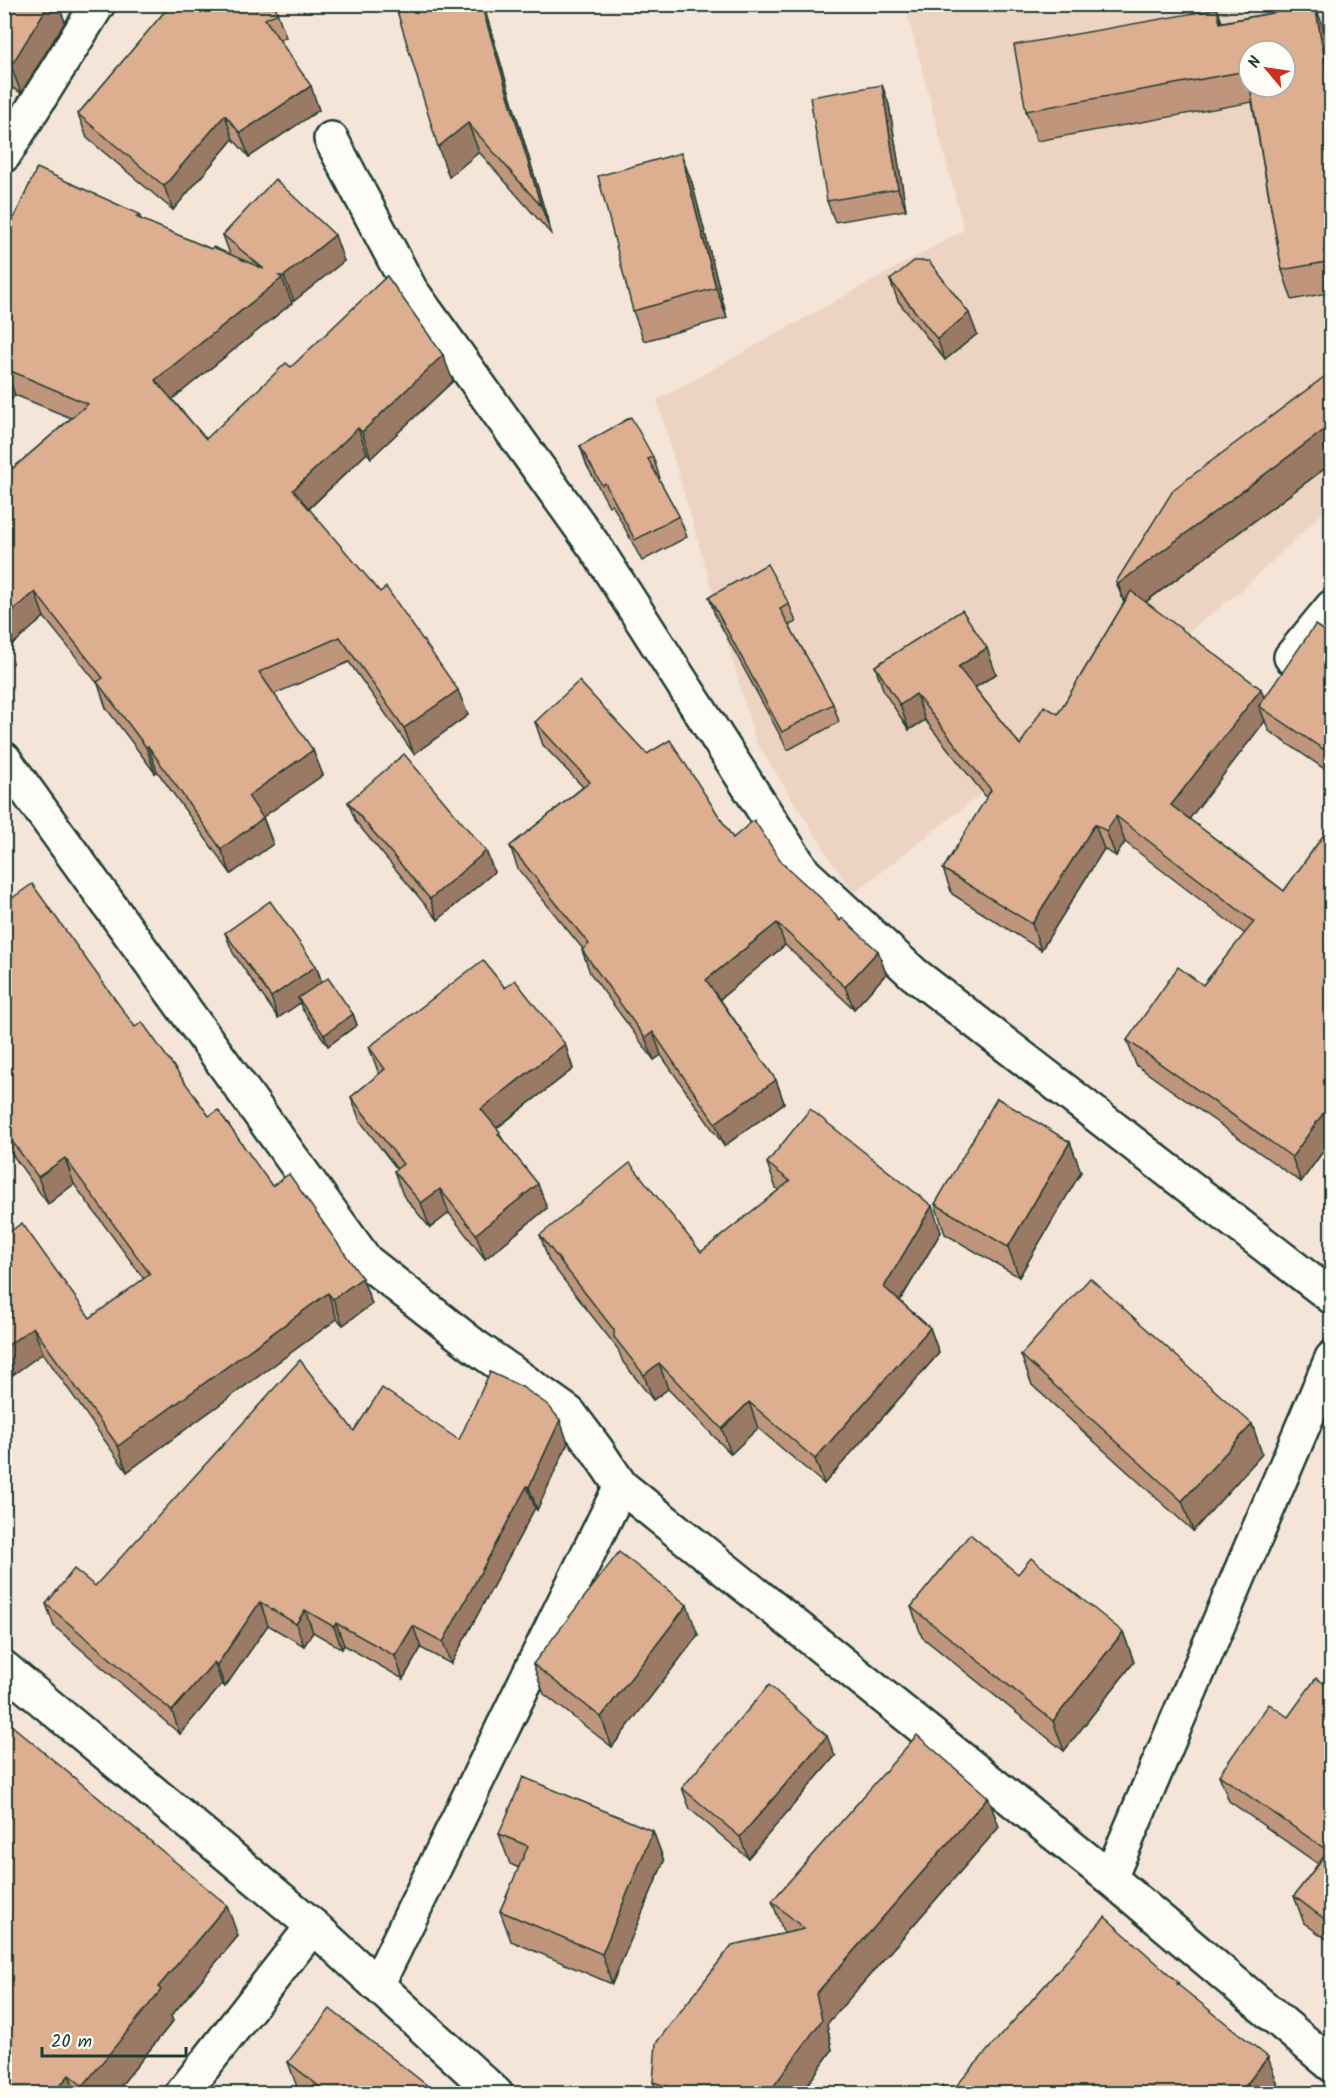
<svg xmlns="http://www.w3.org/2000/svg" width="1336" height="2098" viewBox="0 0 1336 2098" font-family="Kalam,sans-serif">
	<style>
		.built { fill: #edd4c2; fill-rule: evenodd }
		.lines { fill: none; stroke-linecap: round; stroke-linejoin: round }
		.street-casing { stroke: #1f3d34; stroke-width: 38 }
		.street { stroke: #fdfcf7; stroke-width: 33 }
		.wall { fill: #bf967c; stroke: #1f3d34; stroke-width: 1.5; fill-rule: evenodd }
		.shaded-wall { fill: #9b7a65; stroke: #1f3d34; stroke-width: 1.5 }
		.building { fill: #deae90; stroke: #1f3d34; stroke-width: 1.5 }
	</style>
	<rect width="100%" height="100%" fill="#f4e5d8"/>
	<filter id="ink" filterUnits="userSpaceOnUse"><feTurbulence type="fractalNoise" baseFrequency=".0167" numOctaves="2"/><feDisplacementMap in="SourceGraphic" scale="12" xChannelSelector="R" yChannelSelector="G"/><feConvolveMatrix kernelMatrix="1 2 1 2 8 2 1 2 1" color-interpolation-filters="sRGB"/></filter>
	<g filter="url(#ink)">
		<!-- built -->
		<path class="built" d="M905,5H1331V505L1242,590L853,894L756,742L657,400L964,230ZM1249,51H1285V87H1249Z"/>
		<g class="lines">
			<!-- street casing -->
			<g class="street-casing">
				<g id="street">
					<path d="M331,139L410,289L597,550L804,873L914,974L1332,1297"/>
					<path d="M4,155L98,4"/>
					<path d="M1291,657L1332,607"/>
					<path d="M4,759L366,1261L473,1345L569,1413L596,1449L621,1486L1110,1878L1332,2065"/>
					<path d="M4,1668L313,1926L496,2094"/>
					<path d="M1110,1878L1332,1358"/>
					<path d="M377,1985L621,1486"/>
					<path d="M182,2094L313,1926"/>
				</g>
			</g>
			<!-- street -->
			<use href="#street" class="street"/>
		</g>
		<!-- wall -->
		<g class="wall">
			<path d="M4,4H58L65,22L21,93L4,83Z"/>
			<path d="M157,4H274L286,37L279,40L319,110L249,157L233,139L173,210L87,138L78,114L168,8Z"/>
			<path d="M395,4H483L552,235L479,152L449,177Z"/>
			<path d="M1315,5L1326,35L1332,68V292L1292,300L1282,270L1252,102L1037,141L1026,111L1217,9L1222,22ZM1249,51L1285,87H1249Z"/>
			<path d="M882,85L889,105L906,210L835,222L827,201Z"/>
			<path d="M692,183L727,318L644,341L633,311Z"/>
			<path d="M139,214L141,220L211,249L230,254L223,235L344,261L294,301H291L292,303L172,399L206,439L291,367L453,381L371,458L367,453L309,509L468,715L414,754L349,662L274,694L323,775L263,817L273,844L231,874L157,771L155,773L106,708L98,684L44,617L12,645L4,636V463L12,469L71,418L15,395L4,407V240Z"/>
			<path d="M890,280L977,334L945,360L898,301Z"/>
			<path d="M1332,371V463L1146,602L1264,699L1332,636V774L1269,731L1265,721L1189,819L1284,891L1332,823V1139L1301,1182L1136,1065L1127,1040L1203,985L1245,934L1125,842L1116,856L1104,849L1041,950L952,894L943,869L987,798L925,720L909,730L884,692L875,666L996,674L975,688L1020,745L1058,714L1124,603L1116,582Z"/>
			<path d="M580,446L653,457L660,478L659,479L679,516L687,537L642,561L612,504L609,506L587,466Z"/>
			<path d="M709,597L789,604L796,622L789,625L833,704L839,722L788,750L715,615Z"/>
			<path d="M535,722L647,754L733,838L783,864L840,921L878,951L886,974L854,1009L785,945L720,999L776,1080L784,1103L724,1146L661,1055L654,1060L590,973L582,950L583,949L518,869L510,846L583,787L543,745Z"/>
			<path d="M348,802L486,851L494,872L438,920L356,822Z"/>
			<path d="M4,904L135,1027L209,1116L272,1186L362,1278L372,1304L343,1325L337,1319L127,1472L43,1353L4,1381V1236L90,1318L144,1279L74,1184L48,1204L4,1143Z"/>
			<path d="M225,933L316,966L322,982L353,1014L357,1025L328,1046L302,1009L300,1003L278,1018L233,953Z"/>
			<path d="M505,988L565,1044L573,1069L497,1128L503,1140L547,1208L485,1259L449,1213L430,1228L403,1195L394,1171L397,1169L360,1121L351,1097L379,1074L369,1047Z"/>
			<path d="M1070,1142L1081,1172L1019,1277L945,1234L935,1204Z"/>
			<path d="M767,1163L941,1232L900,1301L930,1328L939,1353L824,1484L758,1428L731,1454L668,1389L653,1400L623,1362L618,1349L549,1261L540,1235L701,1252L779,1190L776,1188Z"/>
			<path d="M1021,1355L1252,1424L1262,1454L1193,1531L1032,1385Z"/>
			<path d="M354,1431L459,1440L568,1443L537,1510L535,1508L451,1664L421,1648L403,1679L344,1645L342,1649L313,1632L304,1646L268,1625L225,1687L222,1684L180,1734L54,1626L46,1604L95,1586Z"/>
			<path d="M1332,1469V1502L1323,1480Z"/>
			<path d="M911,1607L1123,1632L1134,1662L1064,1751L922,1637Z"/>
			<path d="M698,1635L612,1747L544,1694L533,1664Z"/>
			<path d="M1332,1689V1943L1304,1923L1294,1896L1318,1864L1229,1801L1219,1775L1288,1717Z"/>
			<path d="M835,1756L748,1858L690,1809L682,1788Z"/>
			<path d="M988,1797L999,1827L827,2024L832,2050L801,2094H658L653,2082L785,1933L783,1931L772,1901Z"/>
			<path d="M653,1831L664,1861L612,1984L511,1941L500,1911L519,1868L510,1864L499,1834Z"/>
			<path d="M238,1936L171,2016L173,2021L114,2094H4Z"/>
			<path d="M288,2062L438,2094H306L297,2087Z"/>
		</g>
		<!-- shaded-wall -->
		<g class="shaded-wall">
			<path d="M45,4H58L65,22L21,93L11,66Z"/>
			<path d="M481,4H483L552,235L541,206Z"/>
			<path d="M1315,5L1326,35L1332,68V100Z"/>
			<path d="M1217,9L1228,39L1220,23Z"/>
			<path d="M882,85L889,105L906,210L898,189Z"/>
			<path d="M311,86L319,110L249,157L240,133Z"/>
			<path d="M225,115L233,139L173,210L164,186Z"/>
			<path d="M468,123L479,152L449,177L438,147Z"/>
			<path d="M681,153L692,183L727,318L716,288Z"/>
			<path d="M335,235L344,261L294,301L284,276Z"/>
			<path d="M282,278L292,303L165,405L155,380Z"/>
			<path d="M969,313L977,334L945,360L937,339Z"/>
			<path d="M443,355L453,381L371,458L362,432Z"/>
			<path d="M6,369L15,395L4,407V371Z"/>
			<path d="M1332,424V463L1129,614L1118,584Z"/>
			<path d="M358,428L367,453L302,515L293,490Z"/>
			<path d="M35,592L44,617L12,645L4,624V618Z"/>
			<path d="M987,648L996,674L968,692L958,667Z"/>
			<path d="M1261,689L1269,712L1259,706L1265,721L1180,831L1171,805Z"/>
			<path d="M458,690L468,715L414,754L404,728Z"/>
			<path d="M916,694L925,720L909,730L900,705Z"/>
			<path d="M148,746L157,771L155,773L146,747Z"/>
			<path d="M313,750L323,775L257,821L248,796Z"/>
			<path d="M1116,816L1125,842L1116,856L1106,831Z"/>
			<path d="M263,818L273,844L231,874L221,849Z"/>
			<path d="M1095,824L1104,849L1041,950L1032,924Z"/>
			<path d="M486,851L494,872L438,920L430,899Z"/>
			<path d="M777,923L785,945L715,1003L706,980Z"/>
			<path d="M878,951L886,974L854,1009L845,987Z"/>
			<path d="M316,966L323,987L298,998L300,1003L278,1018L271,997Z"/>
			<path d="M353,1014L357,1025L328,1046L324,1035Z"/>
			<path d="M653,1032L661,1055L654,1060L645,1038Z"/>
			<path d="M565,1044L573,1069L490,1133L481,1109Z"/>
			<path d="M776,1080L784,1103L724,1146L715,1123Z"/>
			<path d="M1332,1101V1139L1301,1182L1292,1157Z"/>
			<path d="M1070,1142L1081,1172L1019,1277L1008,1247Z"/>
			<path d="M65,1158L74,1184L48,1204L38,1177Z"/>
			<path d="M538,1184L547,1208L485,1259L476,1234Z"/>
			<path d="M440,1189L449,1213L430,1228L421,1203Z"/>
			<path d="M932,1206L941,1232L893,1312L884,1287Z"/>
			<path d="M362,1278L372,1304L343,1325L333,1299Z"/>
			<path d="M328,1293L337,1319L127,1472L118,1446Z"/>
			<path d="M33,1327L43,1353L4,1381V1348Z"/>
			<path d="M930,1328L939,1353L824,1484L815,1459Z"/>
			<path d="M659,1363L668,1389L653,1400L644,1375Z"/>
			<path d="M749,1402L758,1428L731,1454L722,1429Z"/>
			<path d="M560,1420L568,1443L537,1510L529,1487Z"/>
			<path d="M1252,1424L1262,1454L1193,1531L1182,1501Z"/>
			<path d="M527,1486L535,1508L451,1664L443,1642Z"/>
			<path d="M260,1602L268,1625L225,1687L217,1665Z"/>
			<path d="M687,1605L698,1635L612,1747L601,1717Z"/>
			<path d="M305,1610L313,1632L304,1646L296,1624Z"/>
			<path d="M336,1623L344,1645L342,1649L334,1627Z"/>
			<path d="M413,1626L421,1648L403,1679L395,1656Z"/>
			<path d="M1123,1632L1134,1662L1064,1751L1053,1721Z"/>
			<path d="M214,1662L222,1684L180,1734L172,1711Z"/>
			<path d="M827,1736L835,1756L748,1858L740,1837Z"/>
			<path d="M988,1797L999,1827L827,2024L832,2050L801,2094H768L816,1994Z"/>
			<path d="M653,1831L664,1861L612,1984L602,1954Z"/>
			<path d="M227,1905L238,1936L171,2016L173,2021L114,2094H85L83,2086L158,1987Z"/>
			<path d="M1332,1916V1932L1327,1921Z"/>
			<path d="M1268,2057L1278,2085L1271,2094H1239Z"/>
			<path d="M69,2075L76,2094H53Z"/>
		</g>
		<!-- building -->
		<g class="building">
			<path d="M4,4H49L11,66L4,62Z"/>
			<path d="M171,4H274L278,13L265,19L311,86L240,133L225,115L164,186L78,114Z"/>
			<path d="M395,4H481L541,206L468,123L438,147Z"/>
			<path d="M1315,5L1332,100V261L1282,270L1250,87H1285V51H1249V84L1247,71L1026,111L1014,45L1217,9L1220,23Z"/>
			<path d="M882,85L898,189L827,201L810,97Z"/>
			<path d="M681,153L716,288L633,311L598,176Z"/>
			<path d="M37,168L139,214L136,217L211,249L213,247L264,269L223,235L275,179L335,235L284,276H279L282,278L155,380L206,439L286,363L291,367L387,276L443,355L362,432L358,428L293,490L380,592L386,587L458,690L404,728L340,637L259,672L313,750L248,796L263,818L221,849L148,746L146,747L97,682L103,678L35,592L4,618V463L12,469L88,404L6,369L4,371V240Z"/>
			<path d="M914,261H929L969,313L937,339L890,280Z"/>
			<path d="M1332,371V424L1118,584L1116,582L1174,489Z"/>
			<path d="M631,417L653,457L648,459L679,516L635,540L605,483L602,485L580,446Z"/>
			<path d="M767,564L789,604L780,609L833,704L782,732L709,597Z"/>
			<path d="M1131,591L1261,689L1171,805L1284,891L1332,823V1101L1292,1157L1127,1040L1178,967L1203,985L1254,922L1116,816L1106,831L1095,824L1032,924L943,869L991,790L916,694L900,705L875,666L962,610L987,648L958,667L1020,745L1044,706L1058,714Z"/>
			<path d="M1315,625L1332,636V755L1259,706Z"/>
			<path d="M579,681L647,754L670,740L733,838L754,820L783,864L825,902L840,921L842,918L878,951L845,987L777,923L706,980L776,1080L715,1123L653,1032L645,1038L582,950L589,944L510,846L590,782L535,722Z"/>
			<path d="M404,754L486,851L430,899L348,802Z"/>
			<path d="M32,884L135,1027L142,1022L209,1116L218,1110L272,1186L289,1174L362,1278L333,1299L328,1293L118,1446L33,1327L4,1348V1236L22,1223L90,1318L150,1274L65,1158L38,1177L4,1130V904Z"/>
			<path d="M270,901L316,966L271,997L225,933Z"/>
			<path d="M483,960L505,988L515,980L565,1044L481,1109L500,1132L498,1134L538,1184L476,1234L440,1189L421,1203L394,1171L403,1164L351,1097L385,1069L369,1047Z"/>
			<path d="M328,978L353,1014L324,1035L298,998Z"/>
			<path d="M997,1098L1070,1142L1008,1247L935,1204Z"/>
			<path d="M810,1109L932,1206L884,1287L930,1328L815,1459L749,1402L722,1429L659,1363L644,1375L614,1337V1330L540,1235L630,1163L701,1252L790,1181L767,1163Z"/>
			<path d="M1090,1278L1252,1424L1182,1501L1021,1355Z"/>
			<path d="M300,1360L354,1431L382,1388L459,1440L490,1372L522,1387L548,1405L560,1420L529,1487L527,1486L443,1642L413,1626L395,1656L336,1623L334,1627L305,1610L296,1624L260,1602L217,1665L214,1662L172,1711L46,1604L74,1569L95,1586Z"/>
			<path d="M1332,1469V1486L1323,1480Z"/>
			<path d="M970,1534L1018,1574L1031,1558L1123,1632L1053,1721L911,1607Z"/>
			<path d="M619,1552L687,1605L601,1717L533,1664Z"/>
			<path d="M1316,1678L1332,1689V1793L1328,1798L1332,1801V1916L1327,1921L1294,1896L1328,1851L1219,1775L1269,1704L1288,1717Z"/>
			<path d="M769,1685L827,1736L740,1837L682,1788Z"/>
			<path d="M4,1719L227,1905L158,1987L161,1990L83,2086L69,2075L53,2094H4Z"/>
			<path d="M917,1735L988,1797L816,1994L822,2020L768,2094H677L669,2087L653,2082L656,2043L732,1945L804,1929L772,1901Z"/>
			<path d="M523,1777L653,1831L602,1954L500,1911L528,1846L499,1834Z"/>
			<path d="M1105,1917L1179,1983L1177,1984L1268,2057L1239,2094H934L942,2085L950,2093Z"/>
			<path d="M330,2009L438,2094H329L288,2062Z"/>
		</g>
	</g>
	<!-- margin -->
	<rect width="1336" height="2098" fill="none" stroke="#fdfcf7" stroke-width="24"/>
	<rect x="12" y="12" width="1312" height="2074" fill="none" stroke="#1f3d34" stroke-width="2" filter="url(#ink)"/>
	<!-- north arrow -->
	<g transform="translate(1267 69) rotate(299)"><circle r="28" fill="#fdfcf7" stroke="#a4b0a9" stroke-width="1.5"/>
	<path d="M0-4.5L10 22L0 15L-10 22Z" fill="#c8321e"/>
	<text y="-9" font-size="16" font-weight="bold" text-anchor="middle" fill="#1f3d34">N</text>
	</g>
	<!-- scale -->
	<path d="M42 2047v9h144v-9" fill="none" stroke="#1f3d34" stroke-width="3"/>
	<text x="51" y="2047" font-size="18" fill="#1f3d34" stroke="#fdfcf7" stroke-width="4.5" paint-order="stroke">20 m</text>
</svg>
